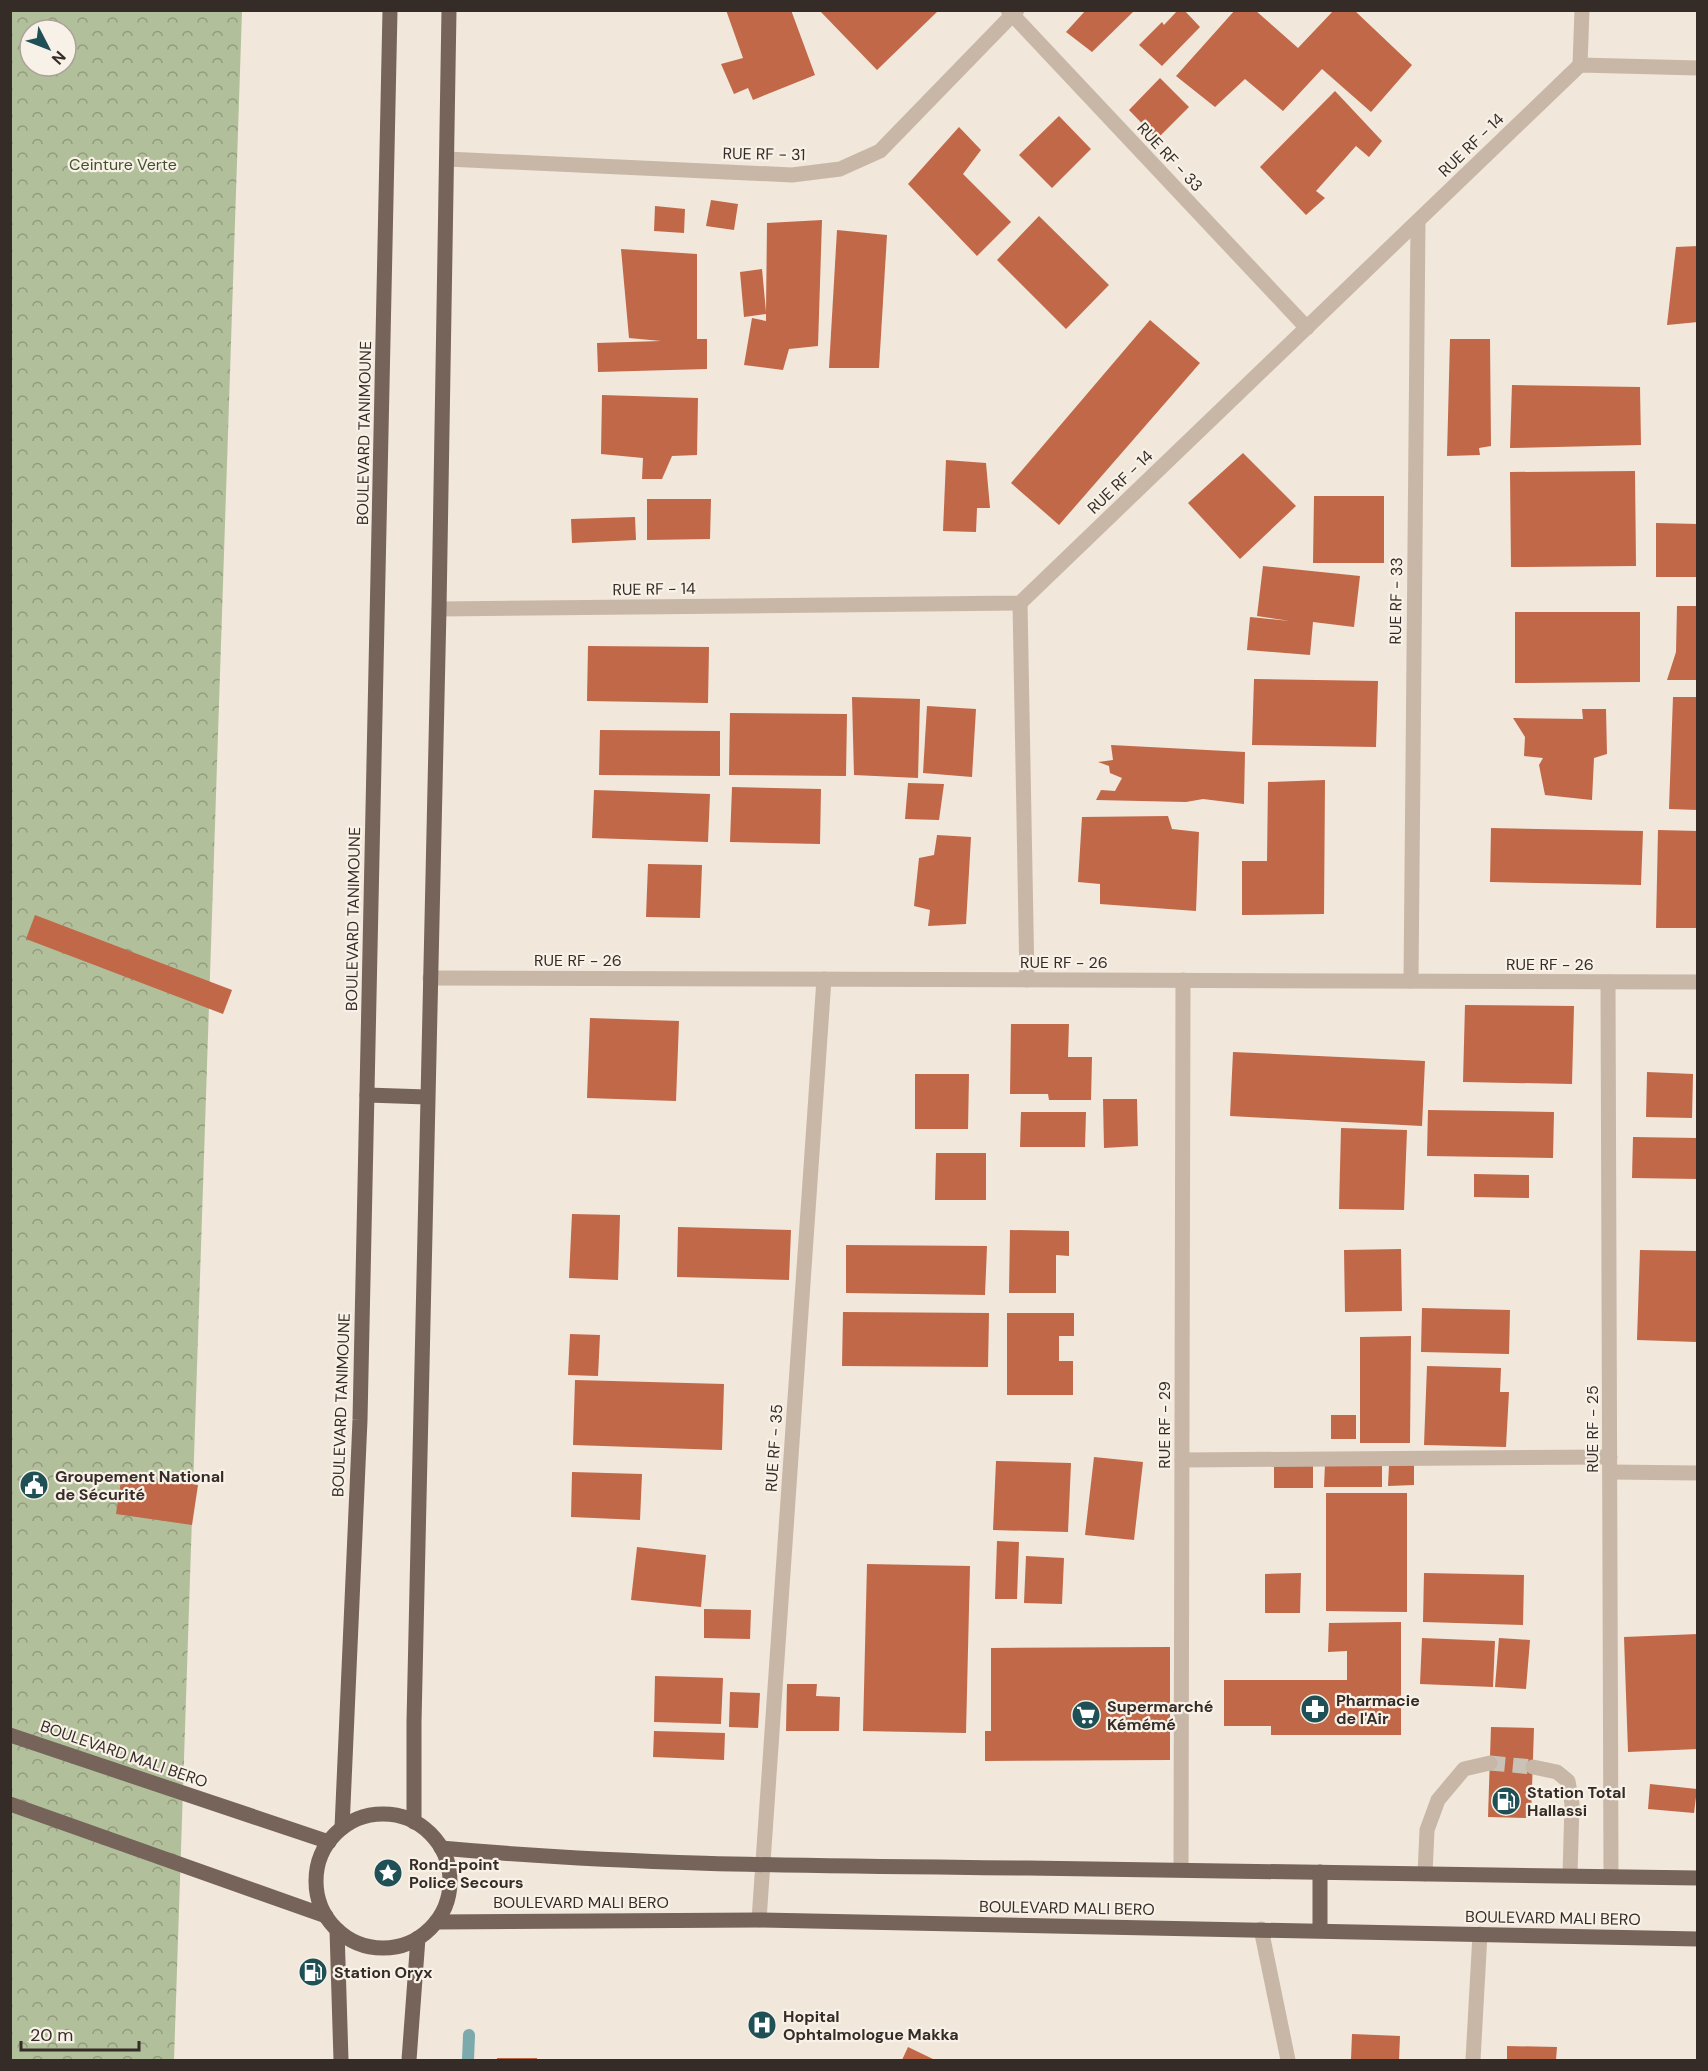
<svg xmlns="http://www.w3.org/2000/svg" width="1708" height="2071" viewBox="0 0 1708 2071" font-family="'DM Sans',sans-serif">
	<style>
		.park { fill: url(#park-crowns); fill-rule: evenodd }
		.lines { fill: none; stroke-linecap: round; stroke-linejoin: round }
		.stream { stroke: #7ba9ac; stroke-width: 12 }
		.building { fill: #c16848 }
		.minor-tunnel { stroke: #cbc2b7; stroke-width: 15; stroke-dasharray: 15 8; stroke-linecap: butt }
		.minor { stroke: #c8b7a7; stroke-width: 15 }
		.major { stroke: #766359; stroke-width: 15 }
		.labels { text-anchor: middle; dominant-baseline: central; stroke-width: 4.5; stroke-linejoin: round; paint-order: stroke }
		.street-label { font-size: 16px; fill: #352c27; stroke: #f8f1e7 }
		.park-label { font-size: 16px; fill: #43522c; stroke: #f8f1e7 }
		.poi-label { font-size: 16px; font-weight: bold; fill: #352c27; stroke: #f8f1e7; text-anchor: start }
	</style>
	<defs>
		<pattern id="park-crowns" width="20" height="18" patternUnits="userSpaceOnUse" patternTransform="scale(1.5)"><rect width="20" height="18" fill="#b2bf9b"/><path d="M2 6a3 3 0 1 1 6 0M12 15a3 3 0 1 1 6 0" fill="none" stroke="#929b7e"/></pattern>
	</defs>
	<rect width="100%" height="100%" fill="#f1e7db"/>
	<!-- park -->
	<path class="park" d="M11,11H242L174,2060H11ZM30,30H66V66H30Z"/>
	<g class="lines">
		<!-- stream -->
		<path class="stream" d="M468,2060L469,2035"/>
	</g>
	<!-- building -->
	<g class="building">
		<path d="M726,10H791L815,75L753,100L748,88L734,94L721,64L743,58Z"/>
		<path d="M819,10H939L877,70Z"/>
		<path d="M1086,10H1135L1092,52L1066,32Z"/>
		<path d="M1178,10H1184L1200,27L1162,66L1139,45L1162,22L1164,25Z"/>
		<path d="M1235,10H1255L1298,48L1334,10H1354L1412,65L1371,112L1322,69L1283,111L1245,79L1215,107L1176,76Z"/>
		<path d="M1160,78L1189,107L1157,139L1129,110Z"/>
		<path d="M1335,91L1382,141L1369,157L1356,146L1316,191L1325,198L1306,215L1260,167Z"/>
		<path d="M1059,116L1091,149L1052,188L1019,155Z"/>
		<path d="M959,127L981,150L963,174L1011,222L977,256L908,184Z"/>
		<path d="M711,200L738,204L734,230L706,226Z"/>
		<path d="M655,206L685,209L684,233L654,231Z"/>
		<path d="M1039,216L1109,285L1066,329L997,260Z"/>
		<path d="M822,220L818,346L789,349L783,370L744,365L752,318L766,321V314L744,317L740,272L762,269L766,312L767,223Z"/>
		<path d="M837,230L887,235L879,368H829Z"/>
		<path d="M1698,246V322L1667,325L1676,247Z"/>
		<path d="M621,249L697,254V339H707V369L598,372L597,343L661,341L629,338Z"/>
		<path d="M1150,320L1200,363L1059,525L1011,483Z"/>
		<path d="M1450,339H1490L1491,446L1479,448L1480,455L1447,456Z"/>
		<path d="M1512,385L1640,387L1641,445L1510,448Z"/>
		<path d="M602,395L698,398L697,455L672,456L662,479H642L643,458L601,454Z"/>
		<path d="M1243,453L1296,506L1240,559L1188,503Z"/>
		<path d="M946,460L986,463L990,508H977L976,532L943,531Z"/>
		<path d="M1635,471L1636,566L1511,567L1510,472Z"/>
		<path d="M1314,496H1384V563H1313Z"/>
		<path d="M647,499H711L710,539L647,540Z"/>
		<path d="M635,517L636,540L572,543L571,519Z"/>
		<path d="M1656,523L1698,524V577H1656Z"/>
		<path d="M1263,566L1360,576L1354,627L1313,622L1310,655L1247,650L1250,617L1290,621L1257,616Z"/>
		<path d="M1677,606H1698V680H1667L1676,652Z"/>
		<path d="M1515,612H1640V682L1515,683Z"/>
		<path d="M588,646L709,647L708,703L587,701Z"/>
		<path d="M1254,679L1378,681L1376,747L1252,745Z"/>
		<path d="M852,697L920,699L918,778L854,775Z"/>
		<path d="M1673,697H1698V810L1669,809Z"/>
		<path d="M927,706L976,709L972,777L923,773Z"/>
		<path d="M1582,709H1606L1607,754L1594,758L1592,800L1545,795L1539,765L1543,758L1524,756L1525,737L1513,718L1583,719Z"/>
		<path d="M730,713L847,714L846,776L729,775Z"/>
		<path d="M600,730L720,731V776L599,775Z"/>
		<path d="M1111,745L1245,752L1244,804L1203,799L1186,802L1096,800L1101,790L1115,791L1122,778L1110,773L1109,766L1098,762L1113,760Z"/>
		<path d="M1325,780L1324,914L1242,915V861H1267L1268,782Z"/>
		<path d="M908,783L944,784L939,820L905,819Z"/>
		<path d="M732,787L821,789L820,844L730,842Z"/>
		<path d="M594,790L710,794L708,842L592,838Z"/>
		<path d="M1168,816L1172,829L1199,832L1196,911L1100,904V884L1078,882L1082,817Z"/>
		<path d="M1491,828L1643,831L1641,885L1490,882Z"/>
		<path d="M1658,830L1698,831V928H1656Z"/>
		<path d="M937,835L971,837L966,924L928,926L930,910L914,906L919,858L934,855Z"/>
		<path d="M648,864L702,865L700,918L646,917Z"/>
		<path d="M35,915L232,990L223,1014L26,939Z"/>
		<path d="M1465,1005L1574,1006L1572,1084L1463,1082Z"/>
		<path d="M590,1018L679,1021L676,1101L587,1098Z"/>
		<path d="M1011,1024H1069L1068,1057H1092L1091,1100H1049L1048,1094H1010Z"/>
		<path d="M1233,1052L1425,1061L1422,1126L1230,1116Z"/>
		<path d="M1647,1072L1693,1074L1692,1118L1646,1117Z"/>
		<path d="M915,1074H969L968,1129H915Z"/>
		<path d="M1103,1099H1137L1138,1146L1104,1148Z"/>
		<path d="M1428,1110L1554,1112L1553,1158L1427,1156Z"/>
		<path d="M1021,1112H1086L1085,1147H1020Z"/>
		<path d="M1341,1128L1407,1130L1404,1210L1339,1209Z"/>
		<path d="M1633,1137L1698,1138V1179L1632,1178Z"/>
		<path d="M936,1153H986V1200H935Z"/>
		<path d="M1474,1174L1529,1175V1198L1474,1197Z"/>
		<path d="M572,1214L620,1215L618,1280L569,1278Z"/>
		<path d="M678,1227L791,1230L789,1280L677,1277Z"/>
		<path d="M1010,1230L1069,1231V1256L1056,1255V1293H1009Z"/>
		<path d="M846,1245L987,1246L985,1295L846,1293Z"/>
		<path d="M1401,1249L1402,1311L1345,1312L1344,1250Z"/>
		<path d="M1640,1250L1698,1251L1697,1342L1637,1340Z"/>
		<path d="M1422,1308L1510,1310L1509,1354L1421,1352Z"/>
		<path d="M843,1312L989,1313L988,1367L842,1366Z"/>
		<path d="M1007,1313H1074V1336H1059V1361H1073V1395H1007Z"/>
		<path d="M570,1334L600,1335L598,1376L568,1375Z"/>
		<path d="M1411,1336L1410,1443H1360V1337Z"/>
		<path d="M1427,1366L1501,1368L1500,1392H1509L1506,1447L1424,1445Z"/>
		<path d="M575,1380L724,1384L722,1450L573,1445Z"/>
		<rect x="1331" y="1415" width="25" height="24"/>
		<path d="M1094,1457L1143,1462L1134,1540L1085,1535Z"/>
		<path d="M996,1461L1071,1463L1068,1532L993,1530Z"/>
		<path d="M1274,1463L1313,1464V1488H1274Z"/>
		<path d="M1325,1464H1382V1487H1324Z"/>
		<path d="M1414,1464V1485L1388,1486L1389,1465Z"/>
		<path d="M572,1472L642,1474L640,1520L571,1517Z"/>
		<path d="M122,1474L198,1485L192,1525L116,1514Z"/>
		<path d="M1326,1493H1407V1612L1326,1611Z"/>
		<path d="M997,1541L1019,1542L1017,1599H995Z"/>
		<path d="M637,1547L706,1555L701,1607L631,1600Z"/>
		<path d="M1026,1556L1064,1558L1062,1604L1024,1603Z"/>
		<path d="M867,1564L970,1566L966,1733L863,1731Z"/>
		<path d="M1301,1573L1300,1613H1265V1574Z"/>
		<path d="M1424,1573L1524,1575L1523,1625L1423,1622Z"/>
		<path d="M704,1609L751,1610L750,1639L704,1638Z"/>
		<path d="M1401,1622V1735H1271V1726H1224V1680H1347V1651L1328,1652L1329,1623Z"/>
		<path d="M1698,1634V1749L1628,1752L1624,1637Z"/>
		<path d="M1422,1638L1495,1641L1493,1687L1420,1684Z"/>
		<path d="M1499,1638L1530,1640L1526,1689L1495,1687Z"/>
		<path d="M1170,1647V1760L985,1761V1731H991V1648Z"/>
		<path d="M655,1676L723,1678L721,1724L654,1722Z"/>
		<path d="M787,1684H817L816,1696L840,1697L839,1731H786Z"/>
		<path d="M730,1692L760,1693L758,1728L729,1727Z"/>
		<path d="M1491,1727L1534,1728L1531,1818L1488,1817Z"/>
		<path d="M654,1731L725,1733L724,1760L653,1757Z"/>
		<path d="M1650,1784L1697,1789L1694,1813L1648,1809Z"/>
		<path d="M1352,2034L1400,2036L1399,2060H1351Z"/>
		<path d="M1507,2046L1557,2047L1556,2060H1507Z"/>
		<path d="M908,2047L935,2060H902Z"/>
		<rect x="497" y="2058" width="40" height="2"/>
	</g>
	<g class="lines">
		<!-- minor-tunnel -->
		<path class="minor-tunnel" d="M1490,1763L1533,1767"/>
		<!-- minor -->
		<g class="minor">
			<path d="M1008,10L1307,328"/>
			<path d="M1580,65L1582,10"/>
			<path d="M447,159L792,175L840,169L880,151L1017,10"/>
			<path d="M1020,603L1027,980"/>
			<path d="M439,609L1020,603L1580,65L1698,68"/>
			<path d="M430,978L1698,982"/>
			<path d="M1411,981L1418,221"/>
			<path d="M1608,982L1611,1876"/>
			<path d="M1182,1460L1610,1457"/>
			<path d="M1610,1472L1698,1473"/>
			<path d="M1533,1767L1557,1772L1568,1781L1572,1804L1570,1875"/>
			<path d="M1181,1869L1183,980"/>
			<path d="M1425,1874L1427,1830L1438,1800L1464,1769L1490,1763"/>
			<path d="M759,1920L824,979"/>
			<path d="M1261,1929L1288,2060"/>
			<path d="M1473,2060L1480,1934"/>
		</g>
		<!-- major -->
		<g class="major">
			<path d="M367,1095L427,1097"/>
			<path d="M10,1735L329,1842"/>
			<path d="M10,1804L326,1916"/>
			<circle cx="383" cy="1881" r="67"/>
			<path d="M414,1822V1722L439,609L449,10"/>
			<path d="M342,1828L360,1420L390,10"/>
			<path d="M441,1848C636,1866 832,1866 1028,1868C1251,1870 1474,1873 1698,1878"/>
			<path d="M1320,1872V1930"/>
			<path d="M436,1922L759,1920L1698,1939"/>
			<path d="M337,1930L341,2060"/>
			<path d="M409,2060L418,1938"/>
		</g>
	</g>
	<!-- icons -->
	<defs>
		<g id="civic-disc" transform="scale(1.5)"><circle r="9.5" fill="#1e5055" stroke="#f8f1e7"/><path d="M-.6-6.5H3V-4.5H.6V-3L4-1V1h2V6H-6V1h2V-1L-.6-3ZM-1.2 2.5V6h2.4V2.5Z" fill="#fff"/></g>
		<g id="pharmacy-disc" transform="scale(1.5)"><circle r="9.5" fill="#1e5055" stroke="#f8f1e7"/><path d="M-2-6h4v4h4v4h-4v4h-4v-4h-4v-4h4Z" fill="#fff"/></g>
		<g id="supermarket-disc" transform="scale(1.5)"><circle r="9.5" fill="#1e5055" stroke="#f8f1e7"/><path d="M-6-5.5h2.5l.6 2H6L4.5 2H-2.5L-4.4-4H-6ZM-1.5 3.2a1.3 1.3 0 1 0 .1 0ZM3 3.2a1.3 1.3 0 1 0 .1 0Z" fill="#fff"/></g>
		<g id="fuel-disc" transform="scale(1.5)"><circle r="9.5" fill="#1e5055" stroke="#f8f1e7"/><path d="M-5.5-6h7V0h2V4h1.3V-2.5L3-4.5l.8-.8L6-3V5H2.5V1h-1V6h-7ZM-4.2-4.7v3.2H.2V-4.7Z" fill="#fff"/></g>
		<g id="sight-disc" transform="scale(1.5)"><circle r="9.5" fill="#1e5055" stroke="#f8f1e7"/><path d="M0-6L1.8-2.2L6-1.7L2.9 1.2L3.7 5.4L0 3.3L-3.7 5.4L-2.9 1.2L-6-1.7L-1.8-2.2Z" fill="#fff"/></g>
		<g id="hospital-disc" transform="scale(1.5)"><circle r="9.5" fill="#1e5055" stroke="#f8f1e7"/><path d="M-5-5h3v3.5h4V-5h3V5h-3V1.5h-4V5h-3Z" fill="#fff"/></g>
	</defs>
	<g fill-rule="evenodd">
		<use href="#civic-disc" x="34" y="1485"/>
		<use href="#pharmacy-disc" x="1315" y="1709"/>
		<use href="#supermarket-disc" x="1086" y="1715"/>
		<use href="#fuel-disc" x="1506" y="1801"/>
		<use href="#sight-disc" x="388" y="1873"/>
		<use href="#fuel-disc" x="313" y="1972"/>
		<use href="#hospital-disc" x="762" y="2025"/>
	</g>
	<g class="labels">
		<!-- street labels -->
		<g class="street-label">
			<text transform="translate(1471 145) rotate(-44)">RUE RF - 14</text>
			<text transform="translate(764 154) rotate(1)">RUE RF - 31</text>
			<text transform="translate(1170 157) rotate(47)">RUE RF - 33</text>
			<text transform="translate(364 433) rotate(-89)">BOULEVARD TANIMOUNE</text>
			<text transform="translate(1120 482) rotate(-44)">RUE RF - 14</text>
			<text transform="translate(654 589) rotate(-1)">RUE RF - 14</text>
			<text transform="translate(1396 601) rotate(-89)">RUE RF - 33</text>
			<text transform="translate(353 919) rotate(-89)">BOULEVARD TANIMOUNE</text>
			<text x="578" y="960">RUE RF - 26</text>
			<text x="1064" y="962">RUE RF - 26</text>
			<text x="1550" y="964">RUE RF - 26</text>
			<text transform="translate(341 1405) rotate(-88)">BOULEVARD TANIMOUNE</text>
			<text transform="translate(1164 1425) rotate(-90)">RUE RF - 29</text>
			<text transform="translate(1592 1429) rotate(-90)">RUE RF - 25</text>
			<text transform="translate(774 1448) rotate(-86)">RUE RF - 35</text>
			<text transform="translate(124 1754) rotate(19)">BOULEVARD MALI BERO</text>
			<text x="581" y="1902">BOULEVARD MALI BERO</text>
			<text transform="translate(1067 1908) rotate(1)">BOULEVARD MALI BERO</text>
			<text transform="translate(1553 1918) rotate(1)">BOULEVARD MALI BERO</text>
		</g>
		<!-- park labels -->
		<g class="park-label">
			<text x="123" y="164">Ceinture Verte</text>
		</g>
		<!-- poi labels -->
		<g class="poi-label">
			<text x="55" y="1476">Groupement National<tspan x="55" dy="18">de Sécurité</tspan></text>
			<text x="1336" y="1700">Pharmacie<tspan x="1336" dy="18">de l'Air</tspan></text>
			<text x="1107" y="1706">Supermarché<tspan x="1107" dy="18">Kémémé</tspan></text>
			<text x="1527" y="1792">Station Total<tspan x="1527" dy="18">Hallassi</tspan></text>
			<text x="409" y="1864">Rond-point<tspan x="409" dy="18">Police Secours</tspan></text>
			<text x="334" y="1972">Station Oryx</text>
			<text x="783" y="2016">Hopital<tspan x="783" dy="18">Ophtalmologue Makka</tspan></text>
		</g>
	</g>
	<!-- border -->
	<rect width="1708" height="2071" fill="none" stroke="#352c27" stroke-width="24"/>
	<!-- north arrow -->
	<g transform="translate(48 48) rotate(132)"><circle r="28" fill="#f8f1e7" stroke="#aaa29a" stroke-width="1.5"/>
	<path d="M0-4.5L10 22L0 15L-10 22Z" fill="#1e5055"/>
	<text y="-9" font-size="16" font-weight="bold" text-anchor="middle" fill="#352c27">N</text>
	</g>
	<!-- scale -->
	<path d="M21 2041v9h118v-9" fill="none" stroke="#352c27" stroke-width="3"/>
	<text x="30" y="2041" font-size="18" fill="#352c27" stroke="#f8f1e7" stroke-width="4.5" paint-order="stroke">20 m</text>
</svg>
